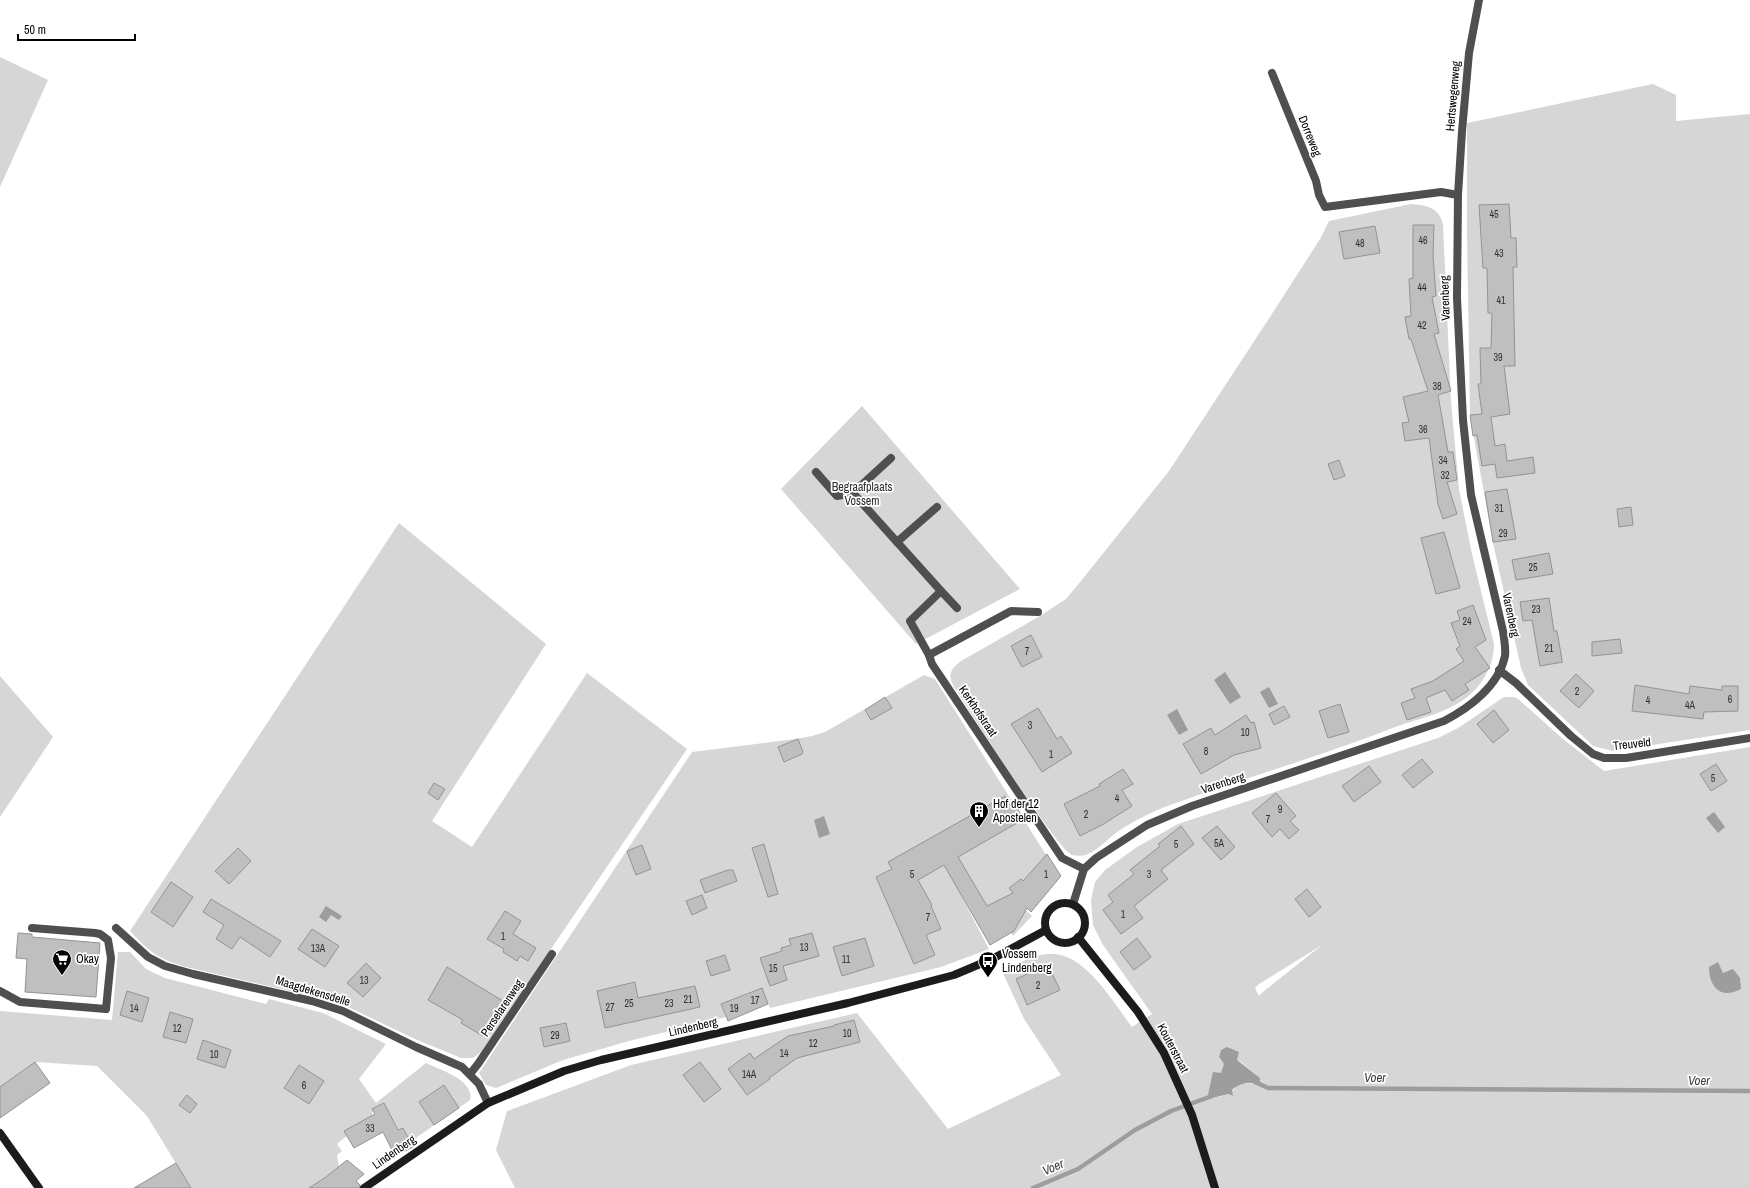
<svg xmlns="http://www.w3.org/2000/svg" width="1750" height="1188" viewBox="0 0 1750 1188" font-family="'Archivo Narrow',sans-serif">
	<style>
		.green { fill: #d6d6d6; fill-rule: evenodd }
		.water { fill: #9d9d9d }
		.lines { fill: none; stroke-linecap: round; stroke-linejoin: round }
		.stream { stroke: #9d9d9d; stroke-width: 4.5 }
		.building { fill: #bfbfbf; stroke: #939393 }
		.lane { stroke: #4f4f4f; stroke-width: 8 }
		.street { stroke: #4f4f4f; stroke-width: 8 }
		.secondary { stroke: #1c1c1c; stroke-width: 8 }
		.labels { text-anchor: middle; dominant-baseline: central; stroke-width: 3.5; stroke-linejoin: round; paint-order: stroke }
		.number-label { font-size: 10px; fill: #303030 }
		.street-label { font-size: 12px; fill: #000; stroke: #fff }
		.park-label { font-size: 12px; fill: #2d2d2d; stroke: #fff }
		.poi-label { font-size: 12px; fill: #000; stroke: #fff; text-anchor: start }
		.water-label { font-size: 13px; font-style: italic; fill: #3e3e3e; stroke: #fff }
	</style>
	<rect width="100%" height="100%" fill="#fff"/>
	<!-- green -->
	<g class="green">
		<path d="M0,57L48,80L0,187Z"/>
		<path d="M1653,84L1676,95V121L1750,114V730L1613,751L1593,746L1589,742L1528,685L1521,668L1493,543L1470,415L1467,233V123Z"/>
		<path d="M1411,204C1427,205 1440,208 1443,225L1451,401L1459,489L1472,554L1494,644C1494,665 1483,685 1466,698C1446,713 1418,719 1395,727C1322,756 1247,777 1173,804C1155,810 1136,820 1120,830C1109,837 1099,850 1086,855C1082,856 1077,856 1072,855C1057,850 969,709 954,687C947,674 951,669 961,661L1040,616L1066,599L1081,581L1169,471L1270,317L1320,239L1329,221Z"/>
		<path d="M862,406L1020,589L916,644L781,489Z"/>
		<path d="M399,523L546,644L432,821L472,847L587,673L687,749L481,1052L473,1058H461L415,1039L348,1007L320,998L186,967C156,958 151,953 130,931Z"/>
		<path d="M924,675L935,679L1048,858L1015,900L1032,916L1013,936L996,904L985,909L966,875L954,882L989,949L941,967L770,1008L761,988L721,1004L726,1017L629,1041L563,1060L496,1088L486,1085L479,1073L692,752L795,739L812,736L825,732Z"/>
		<path d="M0,676L53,737L0,817Z"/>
		<path d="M1504,697H1514L1518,699L1563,739L1604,771L1750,747V1188H515L496,1150L507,1111L631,1065L857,1013L948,1129L1061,1075L1024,1019L1002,971C1016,965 1032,955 1048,954C1084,951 1112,1001 1132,1027L1152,1014L1103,945L1093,925L1091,901L1093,891L1095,882L1105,870L1137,847L1178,824L1438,738L1458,728ZM1322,945L1264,991L1259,996L1255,988L1259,984ZM1221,1050L1242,1063L1260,1078V1084H1239L1229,1094L1218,1097L1224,1064L1219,1057Z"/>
		<path d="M118,952H130L146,969L165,978L266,1004L269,999L323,1013L386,1044L359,1079L376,1103L426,1063C440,1070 475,1080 470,1100L410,1142L403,1128L398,1130L384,1103L373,1109L372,1116L345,1131L347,1136L337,1144L342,1151L337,1155L339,1167L314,1188H191L147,1116L97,1066L35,1062L0,1087V1011L112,1020Z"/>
	</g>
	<!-- water -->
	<g class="water">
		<path d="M1225,672L1241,697L1230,704L1214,680Z"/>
		<path d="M1269,687L1278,704L1269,708L1260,692Z"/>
		<path d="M1177,709L1188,730L1179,735L1167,715Z"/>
		<path d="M1714,812L1725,827L1718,833L1706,818Z"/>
		<path d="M824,816L830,834L819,838L814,820Z"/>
		<path d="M326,906L342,916L339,920L331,915L326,922L319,917Z"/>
		<path d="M1718,962L1723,973L1733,969L1740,978L1741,989C1721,1000 1709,987 1709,967Z"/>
		<path d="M1227,1047L1239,1052L1237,1060L1260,1078V1084C1248,1083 1241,1082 1232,1090L1233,1096L1229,1094L1207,1099L1213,1072L1221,1073L1224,1064L1219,1057L1221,1050Z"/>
	</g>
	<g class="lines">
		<!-- stream -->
		<g class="stream">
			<path d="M1255,1082L1268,1088L1750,1091"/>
			<path d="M1033,1188L1078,1169L1135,1130L1171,1111L1212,1096"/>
		</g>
	</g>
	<!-- building -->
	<g class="building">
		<path d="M1509,204L1511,238H1516L1517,267H1513L1515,366H1504L1510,414L1491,417L1495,446L1505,444L1507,461L1533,457L1535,473L1497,478L1495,464L1482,466L1477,435L1473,436L1470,415L1482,414L1478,384H1481L1480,348H1491L1492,313H1488L1487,268H1483L1479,205Z"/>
		<path d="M1413,225H1434L1433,255L1436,296L1432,297L1439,333L1434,334L1451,391L1438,395L1448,452H1453L1457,480L1447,482L1457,514L1443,519L1438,504L1429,438L1405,441L1402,423L1409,422L1403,397L1428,391L1411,339H1409L1405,317L1411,316L1409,279L1413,278Z"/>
		<path d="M1375,226L1380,253L1344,259L1339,232Z"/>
		<path d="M1339,460L1345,476L1334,480L1328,464Z"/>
		<path d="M1507,489L1516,539L1493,542L1485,492Z"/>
		<path d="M1631,507L1633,525L1619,527L1617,509Z"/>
		<path d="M1444,532L1460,588L1436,594L1421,538Z"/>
		<path d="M1549,553L1553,574L1516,580L1512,560Z"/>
		<path d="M1549,598L1554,631H1557L1562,660H1561L1563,662L1540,666L1532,620L1523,621L1520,602Z"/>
		<path d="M1473,605L1486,640L1475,647L1490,668L1465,684L1469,690L1452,701L1445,690L1426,698L1431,712L1407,720L1401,703L1415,698L1411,689L1433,681L1464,661L1456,649L1460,646L1451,623L1460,620L1457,611Z"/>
		<path d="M1031,635L1042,657L1022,667L1011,646Z"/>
		<path d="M1620,639L1622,653L1592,656V642Z"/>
		<path d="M1576,674L1594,691L1579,708L1560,691Z"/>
		<path d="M1635,685L1689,694L1690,686L1722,690V686H1738V711L1704,712L1703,719L1632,711Z"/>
		<path d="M885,697L892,708L871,720L865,710Z"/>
		<path d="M1340,704L1349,732L1328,738L1319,711Z"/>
		<path d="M1284,706L1290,717L1274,725L1269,714Z"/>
		<path d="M1038,708L1057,739L1061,736L1072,753L1042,772L1011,724Z"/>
		<path d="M1494,710L1509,730L1493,743L1477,724Z"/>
		<path d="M1246,715L1251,723L1254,722L1261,748L1234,755L1201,774L1183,744L1211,728L1215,735Z"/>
		<path d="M798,739L803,752L802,754L784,762L778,747Z"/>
		<path d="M1422,759L1433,772L1413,788L1402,775Z"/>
		<path d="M1716,764L1727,781L1711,791L1700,774Z"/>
		<path d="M1369,766L1381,782L1354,802L1342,786Z"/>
		<path d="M1123,769L1133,784L1122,790L1132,806L1102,825L1080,836L1064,804L1100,786L1099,784Z"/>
		<path d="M434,783L445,789L438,800L428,793Z"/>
		<path d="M1276,793L1296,816L1290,821L1299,830L1289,839L1280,829L1272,837L1252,813Z"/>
		<path d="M1005,796L1011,807L1015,805L1024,819L958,857L987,906L1013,893L1009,888L1021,879L1023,881L1047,854L1061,876L1031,912L1027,908L1014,931L990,945L944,865L918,880L932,905L931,906L941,929L926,935L935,955L914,964L876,877L892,869L888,862Z"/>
		<path d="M1181,826L1194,844L1161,870L1168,879L1134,906L1143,918L1121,934L1103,910L1113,902L1108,895L1134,874L1130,870L1160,846L1158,844Z"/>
		<path d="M1217,826L1235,847L1221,860L1202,838Z"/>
		<path d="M764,844L778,894L768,897L752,848Z"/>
		<path d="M642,845L651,869L636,875L627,851Z"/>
		<path d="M238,848L251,861L229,884L215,871Z"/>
		<path d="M728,870H733L737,881L705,893L700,880Z"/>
		<path d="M171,882L193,897L173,927L151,912Z"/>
		<path d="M1307,889L1321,907L1309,917L1295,899Z"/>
		<path d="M702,895L707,908L692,915L686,901Z"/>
		<path d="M211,899L281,941L270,957L240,937L232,949L216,939L224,925L203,912Z"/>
		<path d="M505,911L521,921L513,934L536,948L528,961L520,956L517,961L503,952L504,949L487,939Z"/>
		<path d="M312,929L339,946L325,967L298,949Z"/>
		<path d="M18,933L32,934V937L100,943L96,997L25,992L27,959L16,958Z"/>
		<path d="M812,933L819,956L783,966L787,980L770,986L760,958L782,951L781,948L791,945L789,939Z"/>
		<path d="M865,938L874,966L842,976L833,947Z"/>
		<path d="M1137,938L1151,957L1134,970L1120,952Z"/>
		<path d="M725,955L730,970L711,976L706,961Z"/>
		<path d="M366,963L381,978L363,997L347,983Z"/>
		<path d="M1048,965L1060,990L1027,1005L1016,979Z"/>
		<path d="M447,967L503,1001L483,1036L461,1023L463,1020L428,1000Z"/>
		<path d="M635,982L638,998L695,986L700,1007L605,1028L597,991Z"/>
		<path d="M762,988L768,1004L728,1021L721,1004Z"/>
		<path d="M127,991L149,998L142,1022L120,1015Z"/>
		<path d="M170,1012L193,1019L186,1043L163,1037Z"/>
		<path d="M854,1020L860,1042L797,1058L769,1078L770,1079L747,1095L728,1069L750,1053L754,1059L788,1036L834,1026V1025Z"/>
		<path d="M566,1023L570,1041L544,1047L540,1028Z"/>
		<path d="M203,1040L231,1050L225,1068L197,1059Z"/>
		<path d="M35,1062L50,1083L0,1118V1087Z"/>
		<path d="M700,1062L721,1089L704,1102L683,1075Z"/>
		<path d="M299,1065L324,1081L309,1104L284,1088Z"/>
		<path d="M444,1085L459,1108L434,1125L419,1102Z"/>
		<path d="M187,1095L197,1104L190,1113L179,1105Z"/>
		<path d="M384,1103L398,1130L403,1128L413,1147L395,1156L383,1132L354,1148L344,1131L375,1114L372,1109Z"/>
		<path d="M347,1160L364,1174L356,1181L360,1185L359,1188H309L326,1177Z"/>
		<path d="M176,1163L191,1188H134Z"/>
	</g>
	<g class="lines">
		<!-- lane -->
		<g class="lane">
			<path d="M891,458L853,493L941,591L910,621L929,655"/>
			<path d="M816,472L837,496L853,493"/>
			<path d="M897,542L937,507"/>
			<path d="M941,591L957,608"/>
			<path d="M0,991L20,1002L106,1009L111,958L108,940L100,934L95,933L32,928"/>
			<path d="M470,1074L478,1064L552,954"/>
		</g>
		<!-- street -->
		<g class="street">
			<path d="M1272,73L1316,181L1319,195L1325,207L1441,192L1458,195"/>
			<path d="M1038,612L1011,611L929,655L932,664L1062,858L1084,869"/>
			<path d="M1499,670L1516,683L1571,736L1593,754L1604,758H1626L1750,738"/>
			<path d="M1073,904L1084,869L1096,858L1147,825L1192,806L1444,721C1469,708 1499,686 1505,656C1506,648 1504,639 1503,631L1471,495L1463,420L1457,298L1458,195L1462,131L1469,53L1479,0"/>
			<path d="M116,928L148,957L165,966L193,974L312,1001L343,1011L416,1047L462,1067L479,1084L488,1103"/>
		</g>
		<!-- secondary -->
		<g class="secondary">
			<circle cx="1065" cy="923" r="20"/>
			<path d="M1078,937L1138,1012L1164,1053L1192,1115L1215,1188"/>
			<path d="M0,1133L39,1188"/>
			<path d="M364,1188L488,1103L564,1071L601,1060L848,1003L954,975L992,959L1046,930"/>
		</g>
	</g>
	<!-- icons -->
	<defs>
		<g id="building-pin" transform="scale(1)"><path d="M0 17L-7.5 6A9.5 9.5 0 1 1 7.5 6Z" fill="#000" stroke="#fff"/><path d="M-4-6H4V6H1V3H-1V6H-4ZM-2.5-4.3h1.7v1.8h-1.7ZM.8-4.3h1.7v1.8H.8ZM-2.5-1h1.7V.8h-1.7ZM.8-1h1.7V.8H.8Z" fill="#fff"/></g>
		<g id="supermarket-pin" transform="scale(1)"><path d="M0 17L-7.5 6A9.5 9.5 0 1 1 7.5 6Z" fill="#000" stroke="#fff"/><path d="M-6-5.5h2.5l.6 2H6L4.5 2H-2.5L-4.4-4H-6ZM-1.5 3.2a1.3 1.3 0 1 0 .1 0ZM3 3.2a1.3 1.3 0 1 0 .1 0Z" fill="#fff"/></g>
		<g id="bus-pin" transform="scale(1)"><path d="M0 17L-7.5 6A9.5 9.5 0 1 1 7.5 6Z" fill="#000" stroke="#fff"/><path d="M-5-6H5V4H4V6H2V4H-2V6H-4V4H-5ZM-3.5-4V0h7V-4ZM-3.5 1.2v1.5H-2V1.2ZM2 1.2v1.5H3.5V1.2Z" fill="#fff"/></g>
	</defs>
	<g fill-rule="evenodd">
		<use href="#building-pin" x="979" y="811"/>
		<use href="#supermarket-pin" x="62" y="959"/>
		<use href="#bus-pin" x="988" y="961"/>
	</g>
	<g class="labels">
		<!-- number labels -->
		<g class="number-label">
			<text x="1494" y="214">45</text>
			<text x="1423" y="240">46</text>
			<text x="1360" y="243">48</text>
			<text x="1499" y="253">43</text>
			<text x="1422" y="287">44</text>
			<text x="1501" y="300">41</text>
			<text x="1422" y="325">42</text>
			<text x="1498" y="357">39</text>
			<text x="1437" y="386">38</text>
			<text x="1423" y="429">36</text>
			<text x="1443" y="460">34</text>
			<text x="1445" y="475">32</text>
			<text x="1499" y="508">31</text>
			<text x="1503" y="533">29</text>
			<text x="1533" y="567">25</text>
			<text x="1536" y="609">23</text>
			<text x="1467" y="621">24</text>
			<text x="1549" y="648">21</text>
			<text x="1027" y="651">7</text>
			<text x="1577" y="691">2</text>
			<text x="1730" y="699">6</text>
			<text x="1648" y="700">4</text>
			<text x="1690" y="705">4A</text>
			<text x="1030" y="725">3</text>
			<text x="1245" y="732">10</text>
			<text x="1206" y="751">8</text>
			<text x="1051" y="754">1</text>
			<text x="1713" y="778">5</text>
			<text x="1117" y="798">4</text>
			<text x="1280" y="809">9</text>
			<text x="1086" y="814">2</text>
			<text x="1268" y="819">7</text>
			<text x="1219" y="843">5A</text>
			<text x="1176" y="844">5</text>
			<text x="912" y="874">5</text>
			<text x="1046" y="874">1</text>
			<text x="1149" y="874">3</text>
			<text x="1123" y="914">1</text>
			<text x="928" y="917">7</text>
			<text x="503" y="936">1</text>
			<text x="804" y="947">13</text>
			<text x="318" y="948">13A</text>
			<text x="846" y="959">11</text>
			<text x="773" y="968">15</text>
			<text x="364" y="980">13</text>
			<text x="1038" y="985">2</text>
			<text x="688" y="999">21</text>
			<text x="755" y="1000">17</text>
			<text x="629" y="1003">25</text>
			<text x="669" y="1003">23</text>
			<text x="610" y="1007">27</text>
			<text x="134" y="1008">14</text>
			<text x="734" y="1008">19</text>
			<text x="177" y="1028">12</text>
			<text x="847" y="1033">10</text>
			<text x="555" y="1035">29</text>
			<text x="813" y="1043">12</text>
			<text x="784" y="1053">14</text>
			<text x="214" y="1054">10</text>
			<text x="749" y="1074">14A</text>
			<text x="304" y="1085">6</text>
			<text x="370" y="1128">33</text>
		</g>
		<!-- street labels -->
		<g class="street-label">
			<text transform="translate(1453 96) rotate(-85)">Hertswegenweg</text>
			<text transform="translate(1310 136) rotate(68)">Dorreweg</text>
			<text transform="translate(1445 298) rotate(-92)">Varenberg</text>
			<text transform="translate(1511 615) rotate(78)">Varenberg</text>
			<text transform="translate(978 711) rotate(56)">Kerkhofstraat</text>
			<text transform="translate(1632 744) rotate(-6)">Treuveld</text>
			<text transform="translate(1223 783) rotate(-18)">Varenberg</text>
			<text transform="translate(313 991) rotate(17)">Maagdekensdelle</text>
			<text transform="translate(502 1008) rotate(-56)">Perselarenweg</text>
			<text transform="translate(693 1027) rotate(-13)">Lindenberg</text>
			<text transform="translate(1173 1048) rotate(62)">Kouterstraat</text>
			<text transform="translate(394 1152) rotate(-35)">Lindenberg</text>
		</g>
		<!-- park labels -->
		<g class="park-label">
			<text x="862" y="487">Begraafplaats<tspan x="862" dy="14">Vossem</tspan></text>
		</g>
		<!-- poi labels -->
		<g class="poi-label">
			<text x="993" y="804">Hof der 12<tspan x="993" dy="14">Apostelen</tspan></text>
			<text x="1002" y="954">Vossem<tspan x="1002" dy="14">Lindenberg</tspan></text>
			<text x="76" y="959">Okay</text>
		</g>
		<!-- water labels -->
		<g class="water-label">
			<text x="1375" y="1077">Voer</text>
			<text x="1699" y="1080">Voer</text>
			<text transform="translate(1053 1167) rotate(-23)">Voer</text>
		</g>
	</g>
	<!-- scale -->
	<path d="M18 34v6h117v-6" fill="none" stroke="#000000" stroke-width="2"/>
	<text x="24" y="34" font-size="12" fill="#000000" stroke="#ffffff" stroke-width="3" paint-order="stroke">50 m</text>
</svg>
